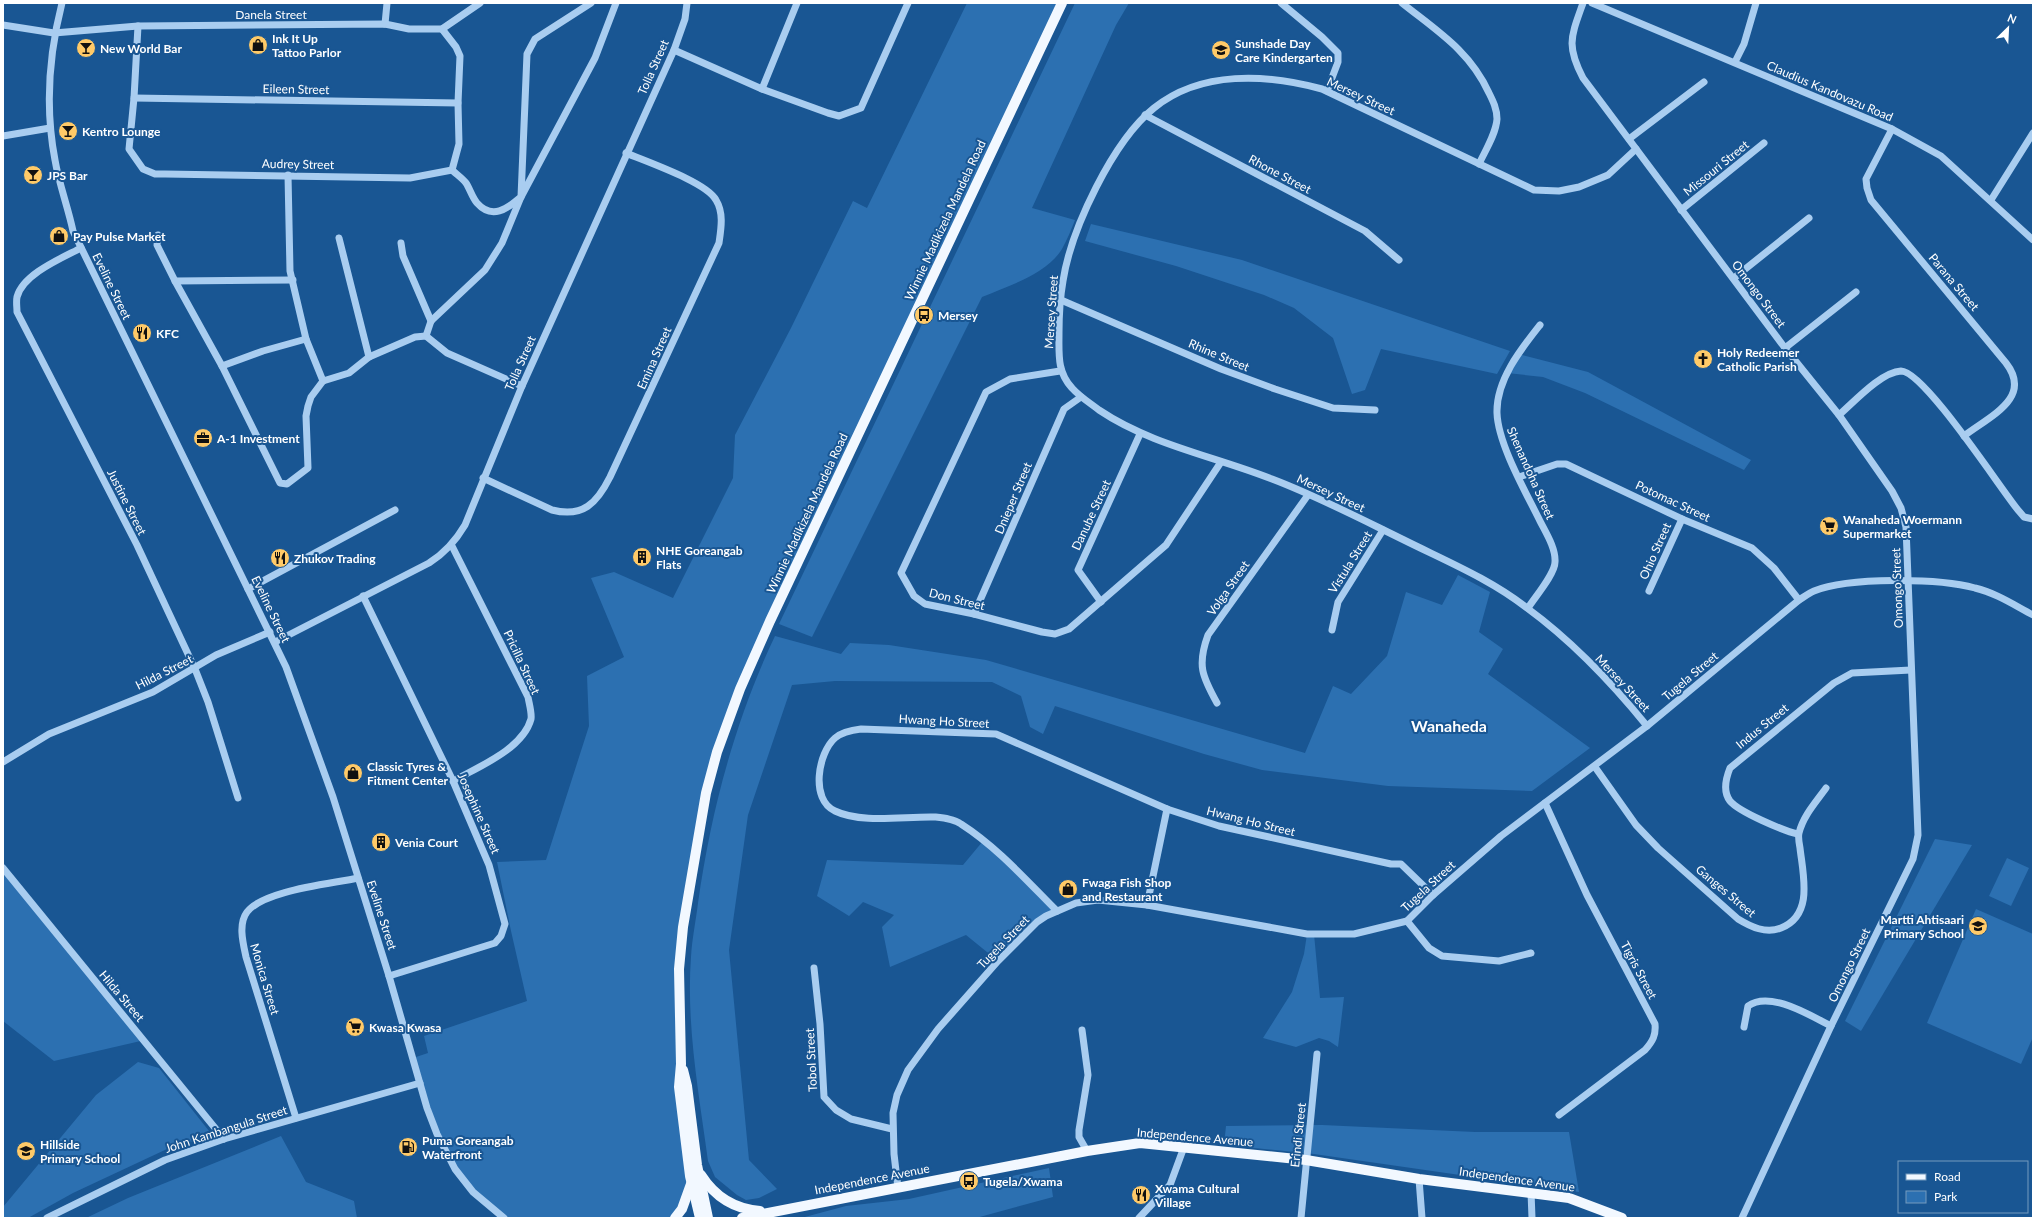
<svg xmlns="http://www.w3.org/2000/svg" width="2036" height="1221" viewBox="0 0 2036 1221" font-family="Lato,sans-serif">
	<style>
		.green { fill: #2c70b1 }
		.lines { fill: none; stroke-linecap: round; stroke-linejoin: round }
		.minor { stroke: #a9cdf0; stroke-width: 7 }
		.major { stroke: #f2f8ff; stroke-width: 10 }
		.labels { text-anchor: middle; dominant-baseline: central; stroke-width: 4; stroke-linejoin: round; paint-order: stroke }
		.street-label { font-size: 12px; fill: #fff; stroke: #195693 }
		.poi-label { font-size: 12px; font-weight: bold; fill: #fff; stroke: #195693; text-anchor: start }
		.district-label { font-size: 16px; font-weight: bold; fill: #fff; stroke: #195693 }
	</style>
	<rect width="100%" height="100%" fill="#195693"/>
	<!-- green -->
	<g class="green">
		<path d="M967,3H1062L770,621L717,752L679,969L690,1176L675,1218H504L473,1192L437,1134L413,1058L428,1053L424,1036L527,1001L511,931L497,862L546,860L589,726L587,676L624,657L591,578L614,572L673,598L733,478L735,435L791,328L853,201L867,208Z"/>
		<path d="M1075,3H1129L1116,25L1032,208L1075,220C1071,230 1067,240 1062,249C1047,274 1008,286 982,297L812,637L779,624Z"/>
		<path d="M1091,224L1242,260L1510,351L1497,374L1381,349L1365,390L1352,394L1333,338L1294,308L1264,295L1176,266L1085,241Z"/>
		<path d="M1518,354L1588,372L1751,460L1744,470L1585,393L1543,377L1507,373Z"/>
		<path d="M1458,575L1490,592L1479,632L1503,649L1488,674L1590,748L1532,791L1388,786L1262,770L1204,754L1055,706L1043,734L1030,727L1021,696L992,682L835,681L792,685L748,815L729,950L749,1160L777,1189L759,1198L746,1200L737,1195L715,1177L708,1161C699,1094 686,1025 691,957C692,939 696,920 698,903C711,811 735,720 775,636L841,654L850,643L889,645L986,660L1305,753L1333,686L1351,694L1387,656L1406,592L1442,605Z"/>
		<path d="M1935,839L1972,845L1861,1031L1845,1021Z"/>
		<path d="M983,841L1057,911L1046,916L998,961L966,935L890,967L882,927L894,915L863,902L849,916L817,896L827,860L963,865Z"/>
		<path d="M2007,858L2029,868L2011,906L1989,896Z"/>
		<path d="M3,868L145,1040L54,1061L3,1021Z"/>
		<path d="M1976,909L2033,934V1037L2021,1064L1927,1023Z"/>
		<path d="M1307,934H1314L1320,998L1344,997L1338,1047L1329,1041L1319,1038L1296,1047L1263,1038L1292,992L1304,954Z"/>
		<path d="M138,1062L159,1068L209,1131L207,1137L167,1149L73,1193L28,1218H3V1207L96,1095Z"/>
		<path d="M1322,1125L1475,1132H1569L1579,1192L1314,1154L1224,1145L1226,1126Z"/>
		<path d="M281,1136L306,1182L354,1201L357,1218H86L128,1198Z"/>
		<path d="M1049,1168L1053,1197L976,1218H801L846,1206L909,1199Z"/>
	</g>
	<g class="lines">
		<!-- minor -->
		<g class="minor">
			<path d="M62,3C49,54 45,108 55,160C59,184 68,207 73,231L286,667L333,797L389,976L427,1108L437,1134L455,1169L473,1192L504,1218"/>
			<path d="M797,3L762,89L828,113L839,116L861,108L908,3"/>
			<path d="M1281,3L1322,37L1338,53V62L1327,91"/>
			<path d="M1402,3C1437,31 1470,51 1489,93C1493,101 1497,109 1497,119C1496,134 1485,151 1479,164"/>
			<path d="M1583,3C1571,37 1566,45 1583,78L1785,348L1839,415L1892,491L1901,508L1906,527L1918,835L1913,859L1831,1026L1742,1218"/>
			<path d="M1592,3L1892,129L1941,156L2033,240"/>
			<path d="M385,24L387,3"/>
			<path d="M3,25L54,33L138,26L385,24L409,29H442L480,3"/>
			<path d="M138,26L134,98L129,149L143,169L155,174H165L410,178L452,170L459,144L458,103L460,56L456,47L442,29"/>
			<path d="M674,50L762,89"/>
			<path d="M1735,62L1744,44L1756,3"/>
			<path d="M134,98L458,103"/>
			<path d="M1145,115L1365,231L1399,260"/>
			<path d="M1892,129L1866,179L1867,188L1871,200L2006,363C2033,398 1990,416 1964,436"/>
			<path d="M3,136L50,128"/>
			<path d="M1629,139L1704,82"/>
			<path d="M1636,149L1608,175L1579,187L1559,191L1534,190L1322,89C1267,74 1201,70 1154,108C1113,141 1071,229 1063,281C1060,298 1059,316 1059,333C1059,354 1057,372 1072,388C1080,397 1090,403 1099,410C1151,445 1214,456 1272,479C1317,496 1361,519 1404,540C1446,561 1490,579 1527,608C1572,641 1612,683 1647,726"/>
			<path d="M452,170C456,174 462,178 466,183C470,189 472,197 477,203C492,220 507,209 521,197L527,54L535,39L591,3"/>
			<path d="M288,175L290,271L306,339L323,381"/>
			<path d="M1991,200L2033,133"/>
			<path d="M1681,210L1764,143"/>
			<path d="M158,235L157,245L175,281L222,366L280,483L287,484L308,468L306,416L308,406L311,397L323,381L349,373L369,357L415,337L426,336L447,353L522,386"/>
			<path d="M339,238L369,357"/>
			<path d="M401,243L403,256L431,321"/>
			<path d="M81,248C62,258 23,274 17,297C16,302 17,307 17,312L137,545L195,669L208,702L238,798"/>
			<path d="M1734,278L1809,218"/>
			<path d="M175,281L293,280"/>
			<path d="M1061,300L1221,369L1275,389L1333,408L1375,410"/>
			<path d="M426,336L431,321L485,270L502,243L521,197L595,58L616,3"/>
			<path d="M1785,348L1856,292"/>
			<path d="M222,366L263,351L306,339"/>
			<path d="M1060,371L1010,379L986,392L901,573L914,596L925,604L974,614L1042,632L1055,634L1069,629L1166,545L1221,462"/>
			<path d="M1839,415C1854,402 1881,372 1901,371C1924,371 2000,488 2018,510L2024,517L2033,519"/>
			<path d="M1519,477L1557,464H1566L1682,519L1752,548L1774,568L1799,600"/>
			<path d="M483,478L552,510C583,518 597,503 610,477L719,243C721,229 724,213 716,200C706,182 647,162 626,153"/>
			<path d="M452,546L528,697C529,703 532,713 531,719C523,749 478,767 453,781"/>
			<path d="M248,589L395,510"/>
			<path d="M1649,591L1682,519"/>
			<path d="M363,596L453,781L489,865L505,924L501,936L495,943L389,976"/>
			<path d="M1101,602L1078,570L1140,434"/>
			<path d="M1528,608C1535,597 1555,574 1555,562C1556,547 1544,530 1538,517C1524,489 1498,443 1497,413C1496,380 1521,349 1540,325"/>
			<path d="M974,614L1064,409L1081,397"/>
			<path d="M1332,630L1338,602L1383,530"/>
			<path d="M275,642L429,563C445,553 455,542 465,525L522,386L674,50L685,19L687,3"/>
			<path d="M1217,703C1202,676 1197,665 1208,635L1308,495"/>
			<path d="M3,762L49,734L153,692L216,655L270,632"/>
			<path d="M1595,767L1636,825L1658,848L1738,919C1751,927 1766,934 1781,928C1814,915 1803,875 1800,848C1799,843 1798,837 1799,833C1803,816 1816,802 1826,788"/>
			<path d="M1545,803L1587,895L1655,1024C1656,1035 1653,1041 1645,1050L1559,1115"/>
			<path d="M1798,834C1784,831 1739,812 1730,801C1723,792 1726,778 1730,768L1834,683L1852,673L1911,670"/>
			<path d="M3,868L224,1139"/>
			<path d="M1147,905L1167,809"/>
			<path d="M1057,911C1027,881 997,847 961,824C954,819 944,818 935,817C905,816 862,824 835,811C810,800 818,753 835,738C842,732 852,730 861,729L996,734L1167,809L1219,826L1391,864H1401L1433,895"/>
			<path d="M1407,921L1429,948L1442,956L1499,961L1531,953"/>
			<path d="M814,968L820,1024L824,1097L836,1110L851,1119L892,1129"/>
			<path d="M1744,1027L1748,1006C1770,990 1811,1016 1831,1026"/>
			<path d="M1082,1030L1088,1075L1079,1130V1137L1087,1151"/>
			<path d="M296,1118L246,957C243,943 238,924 247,912C264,890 331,884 358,878"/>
			<path d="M1419,1179L1422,1218"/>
			<path d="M898,1188L894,1154L893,1113L897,1095L908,1070L938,1029L998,961L1037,922L1046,916L1076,903L1098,900L1147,905L1307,934H1354L1407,921L1433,895L1501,836L1647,726L1799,600C1804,597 1809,593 1814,591C1848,577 1939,578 1975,588C1996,593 2014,605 2033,615"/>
			<path d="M1531,1192L1532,1218"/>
			<path d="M47,1218L165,1160L224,1139L420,1083"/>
			<path d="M1139,1218L1170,1185L1184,1147"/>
			<path d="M1301,1218L1317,1054"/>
		</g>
		<!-- major -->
		<g class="major">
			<path d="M683,1070L687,1086L697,1165L708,1218"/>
			<path d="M701,1175C715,1197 734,1209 760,1211"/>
			<path d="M675,1218L682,1209L691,1184"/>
			<path d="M700,1218L690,1176L679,1087L681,1064L679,969L683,927L706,793L717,752L740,689L770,621L1062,3"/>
			<path d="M742,1218L1087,1151L1140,1143L1306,1160L1419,1179L1569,1198L1622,1218"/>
		</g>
	</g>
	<!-- icons -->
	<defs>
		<g id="shop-disc" transform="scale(1)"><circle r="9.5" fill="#ffca68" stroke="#195693"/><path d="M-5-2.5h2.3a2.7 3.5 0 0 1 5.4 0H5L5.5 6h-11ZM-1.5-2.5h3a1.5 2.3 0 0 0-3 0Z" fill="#111"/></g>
		<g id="bar-disc" transform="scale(1)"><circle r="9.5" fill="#ffca68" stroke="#195693"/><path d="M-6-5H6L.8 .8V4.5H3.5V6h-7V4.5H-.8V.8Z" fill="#111"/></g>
		<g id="school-disc" transform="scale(1)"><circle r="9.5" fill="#ffca68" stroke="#195693"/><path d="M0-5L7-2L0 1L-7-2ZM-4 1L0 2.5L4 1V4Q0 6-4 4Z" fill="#111"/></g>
		<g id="bus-disc" transform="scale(1)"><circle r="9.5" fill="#ffca68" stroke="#195693"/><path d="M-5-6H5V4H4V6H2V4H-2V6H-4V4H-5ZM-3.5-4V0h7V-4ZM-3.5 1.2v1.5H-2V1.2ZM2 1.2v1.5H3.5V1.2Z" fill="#111"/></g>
		<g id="restaurant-disc" transform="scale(1)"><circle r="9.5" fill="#ffca68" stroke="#195693"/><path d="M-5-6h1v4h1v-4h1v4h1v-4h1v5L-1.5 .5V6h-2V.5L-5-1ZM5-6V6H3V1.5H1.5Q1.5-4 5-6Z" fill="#111"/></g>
		<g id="church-disc" transform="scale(1)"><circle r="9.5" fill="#ffca68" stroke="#195693"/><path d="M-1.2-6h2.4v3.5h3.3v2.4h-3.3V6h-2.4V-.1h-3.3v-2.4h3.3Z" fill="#111"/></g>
		<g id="office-disc" transform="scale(1)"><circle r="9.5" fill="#ffca68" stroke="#195693"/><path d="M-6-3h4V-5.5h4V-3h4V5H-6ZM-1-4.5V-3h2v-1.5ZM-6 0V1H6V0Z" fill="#111"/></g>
		<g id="supermarket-disc" transform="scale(1)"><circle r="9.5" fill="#ffca68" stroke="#195693"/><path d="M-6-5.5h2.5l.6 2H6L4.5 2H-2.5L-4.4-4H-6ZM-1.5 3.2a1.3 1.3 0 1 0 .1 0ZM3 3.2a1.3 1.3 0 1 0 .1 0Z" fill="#111"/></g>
		<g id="building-disc" transform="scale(1)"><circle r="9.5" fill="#ffca68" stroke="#195693"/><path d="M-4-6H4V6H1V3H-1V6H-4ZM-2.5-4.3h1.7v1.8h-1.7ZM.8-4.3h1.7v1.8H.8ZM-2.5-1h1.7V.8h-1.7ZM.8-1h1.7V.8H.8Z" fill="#111"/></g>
		<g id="fuel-disc" transform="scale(1)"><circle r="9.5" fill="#ffca68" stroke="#195693"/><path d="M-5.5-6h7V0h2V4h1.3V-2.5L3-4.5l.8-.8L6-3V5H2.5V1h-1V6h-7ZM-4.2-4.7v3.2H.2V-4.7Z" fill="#111"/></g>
	</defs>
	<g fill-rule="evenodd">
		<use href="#shop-disc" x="258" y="45"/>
		<use href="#bar-disc" x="86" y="48"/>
		<use href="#school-disc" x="1221" y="50"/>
		<use href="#bar-disc" x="68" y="131"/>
		<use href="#bar-disc" x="33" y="175"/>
		<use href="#shop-disc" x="59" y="236"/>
		<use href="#bus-disc" x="924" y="315"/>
		<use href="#restaurant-disc" x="142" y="333"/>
		<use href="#church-disc" x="1703" y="359"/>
		<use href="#office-disc" x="203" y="438"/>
		<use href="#supermarket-disc" x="1829" y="526"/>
		<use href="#building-disc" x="642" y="557"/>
		<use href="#restaurant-disc" x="280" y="558"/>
		<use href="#shop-disc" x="353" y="773"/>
		<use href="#building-disc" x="381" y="842"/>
		<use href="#shop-disc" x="1068" y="889"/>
		<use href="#school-disc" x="1978" y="926"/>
		<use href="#supermarket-disc" x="355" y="1027"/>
		<use href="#fuel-disc" x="408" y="1147"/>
		<use href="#school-disc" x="26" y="1151"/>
		<use href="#bus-disc" x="969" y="1181"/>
		<use href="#restaurant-disc" x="1141" y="1195"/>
	</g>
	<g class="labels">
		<!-- street labels -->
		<g class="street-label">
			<text x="271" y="14">Danela Street</text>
			<text transform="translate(653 67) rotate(-66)">Tolla Street</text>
			<text transform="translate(296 89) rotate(1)">Eileen Street</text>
			<text transform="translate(1830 91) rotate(23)">Claudius Kandovazu Road</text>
			<text transform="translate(1361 96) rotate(25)">Mersey Street</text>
			<text transform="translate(298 164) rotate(1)">Audrey Street</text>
			<text transform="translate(1716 168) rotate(-39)">Missouri Street</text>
			<text transform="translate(1280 174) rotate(28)">Rhone Street</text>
			<text transform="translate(945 220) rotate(-65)">Winnie Madikizela Mandela Road</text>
			<text transform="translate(1954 282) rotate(50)">Parana Street</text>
			<text transform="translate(112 286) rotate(64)">Eveline Street</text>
			<text transform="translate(1759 294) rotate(53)">Omongo Street</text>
			<text transform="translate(1051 312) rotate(-86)">Mersey Street</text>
			<text transform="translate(1219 355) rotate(23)">Rhine Street</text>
			<text transform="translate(654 358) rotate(-66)">Emina Street</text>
			<text transform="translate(520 363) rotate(-66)">Tolla Street</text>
			<text transform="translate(1531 473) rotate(66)">Shenandoha Street</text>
			<text transform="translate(1331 493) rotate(25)">Mersey Street</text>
			<text transform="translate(1013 498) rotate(-67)">Dnieper Street</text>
			<text transform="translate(1673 501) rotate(25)">Potomac Street</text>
			<text transform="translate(127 502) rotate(63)">Justine Street</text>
			<text transform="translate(807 513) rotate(-65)">Winnie Madikizela Mandela Road</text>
			<text transform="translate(1091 515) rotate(-65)">Danube Street</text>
			<text transform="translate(1655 551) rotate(-66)">Ohio Street</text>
			<text transform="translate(1350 562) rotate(-58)">Vistula Street</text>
			<text transform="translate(1228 588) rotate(-55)">Volga Street</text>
			<text transform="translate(1897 588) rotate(-92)">Omongo Street</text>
			<text transform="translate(957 599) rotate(14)">Don Street</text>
			<text transform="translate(271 609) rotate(64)">Eveline Street</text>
			<text transform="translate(522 662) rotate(65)">Pricilla Street</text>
			<text transform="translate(164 672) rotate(-27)">Hilda Street</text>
			<text transform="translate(1690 676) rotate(-40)">Tugela Street</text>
			<text transform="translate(1623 683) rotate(47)">Mersey Street</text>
			<text transform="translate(944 721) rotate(3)">Hwang Ho Street</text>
			<text transform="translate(1762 726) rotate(-39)">Indus Street</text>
			<text transform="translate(479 813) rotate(66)">Josephine Street</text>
			<text transform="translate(1251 821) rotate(14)">Hwang Ho Street</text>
			<text transform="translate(1428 886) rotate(-43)">Tugela Street</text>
			<text transform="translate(1726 891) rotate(40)">Ganges Street</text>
			<text transform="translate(382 915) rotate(72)">Eveline Street</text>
			<text transform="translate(1003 942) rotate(-46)">Tugela Street</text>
			<text transform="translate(1849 965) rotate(-64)">Omongo Street</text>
			<text transform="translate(1639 970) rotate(62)">Tigris Street</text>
			<text transform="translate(265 979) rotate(73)">Monica Street</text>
			<text transform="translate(122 996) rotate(50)">Hilda Street</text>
			<text transform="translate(811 1060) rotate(-93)">Tobol Street</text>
			<text transform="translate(226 1129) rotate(-18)">John Kambangula Street</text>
			<text transform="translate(1298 1135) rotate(-84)">Erindi Street</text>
			<text transform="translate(1195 1137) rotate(5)">Independence Avenue</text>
			<text transform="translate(872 1179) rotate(-11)">Independence Avenue</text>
			<text transform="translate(1517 1179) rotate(8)">Independence Avenue</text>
		</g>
		<!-- poi labels -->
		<g class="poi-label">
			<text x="272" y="38">Ink It Up<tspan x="272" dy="14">Tattoo Parlor</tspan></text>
			<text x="1235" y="43">Sunshade Day<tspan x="1235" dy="14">Care Kindergarten</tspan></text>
			<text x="100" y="48">New World Bar</text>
			<text x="82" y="131">Kentro Lounge</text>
			<text x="47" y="175">JPS Bar</text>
			<text x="73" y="236">Pay Pulse Market</text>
			<text x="938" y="315">Mersey</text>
			<text x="156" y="333">KFC</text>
			<text x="1717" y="352">Holy Redeemer<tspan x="1717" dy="14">Catholic Parish</tspan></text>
			<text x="217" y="438">A-1 Investment</text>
			<text x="1843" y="519">Wanaheda Woermann<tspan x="1843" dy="14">Supermarket</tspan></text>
			<text x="656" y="550">NHE Goreangab<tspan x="656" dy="14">Flats</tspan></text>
			<text x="294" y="558">Zhukov Trading</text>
			<text x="367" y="766">Classic Tyres &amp;<tspan x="367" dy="14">Fitment Center</tspan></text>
			<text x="395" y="842">Venia Court</text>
			<text x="1082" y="882">Fwaga Fish Shop<tspan x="1082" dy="14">and Restaurant</tspan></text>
			<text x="1964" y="919" text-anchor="end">Martti Ahtisaari<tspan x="1964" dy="14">Primary School</tspan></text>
			<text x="369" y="1027">Kwasa Kwasa</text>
			<text x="422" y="1140">Puma Goreangab<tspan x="422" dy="14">Waterfront</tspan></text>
			<text x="40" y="1144">Hillside<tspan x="40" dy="14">Primary School</tspan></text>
			<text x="983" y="1181">Tugela/Xwama</text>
			<text x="1155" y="1188">Xwama Cultural<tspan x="1155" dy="14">Village</tspan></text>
		</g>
		<!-- district labels -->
		<g class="district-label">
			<text x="1449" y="725">Wanaheda</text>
		</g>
	</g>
	<!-- border -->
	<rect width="2036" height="1221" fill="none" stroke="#ffffff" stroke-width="8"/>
	<!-- legend -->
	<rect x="1898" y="1161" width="130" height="52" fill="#195693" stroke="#759abe"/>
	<rect x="1906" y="1174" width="20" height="6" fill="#f2f8ff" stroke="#759abe"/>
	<text x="1934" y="1181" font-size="12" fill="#ffffff">Road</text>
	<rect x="1906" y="1191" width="20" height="12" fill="#2c70b1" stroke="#759abe"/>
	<text x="1934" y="1201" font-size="12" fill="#ffffff">Park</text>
	<!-- north arrow -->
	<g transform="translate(2008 28) rotate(24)" stroke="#195693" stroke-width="3" paint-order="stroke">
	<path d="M0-3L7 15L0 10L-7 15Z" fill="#ffffff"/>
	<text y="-6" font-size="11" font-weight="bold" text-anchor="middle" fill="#ffffff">N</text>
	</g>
</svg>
